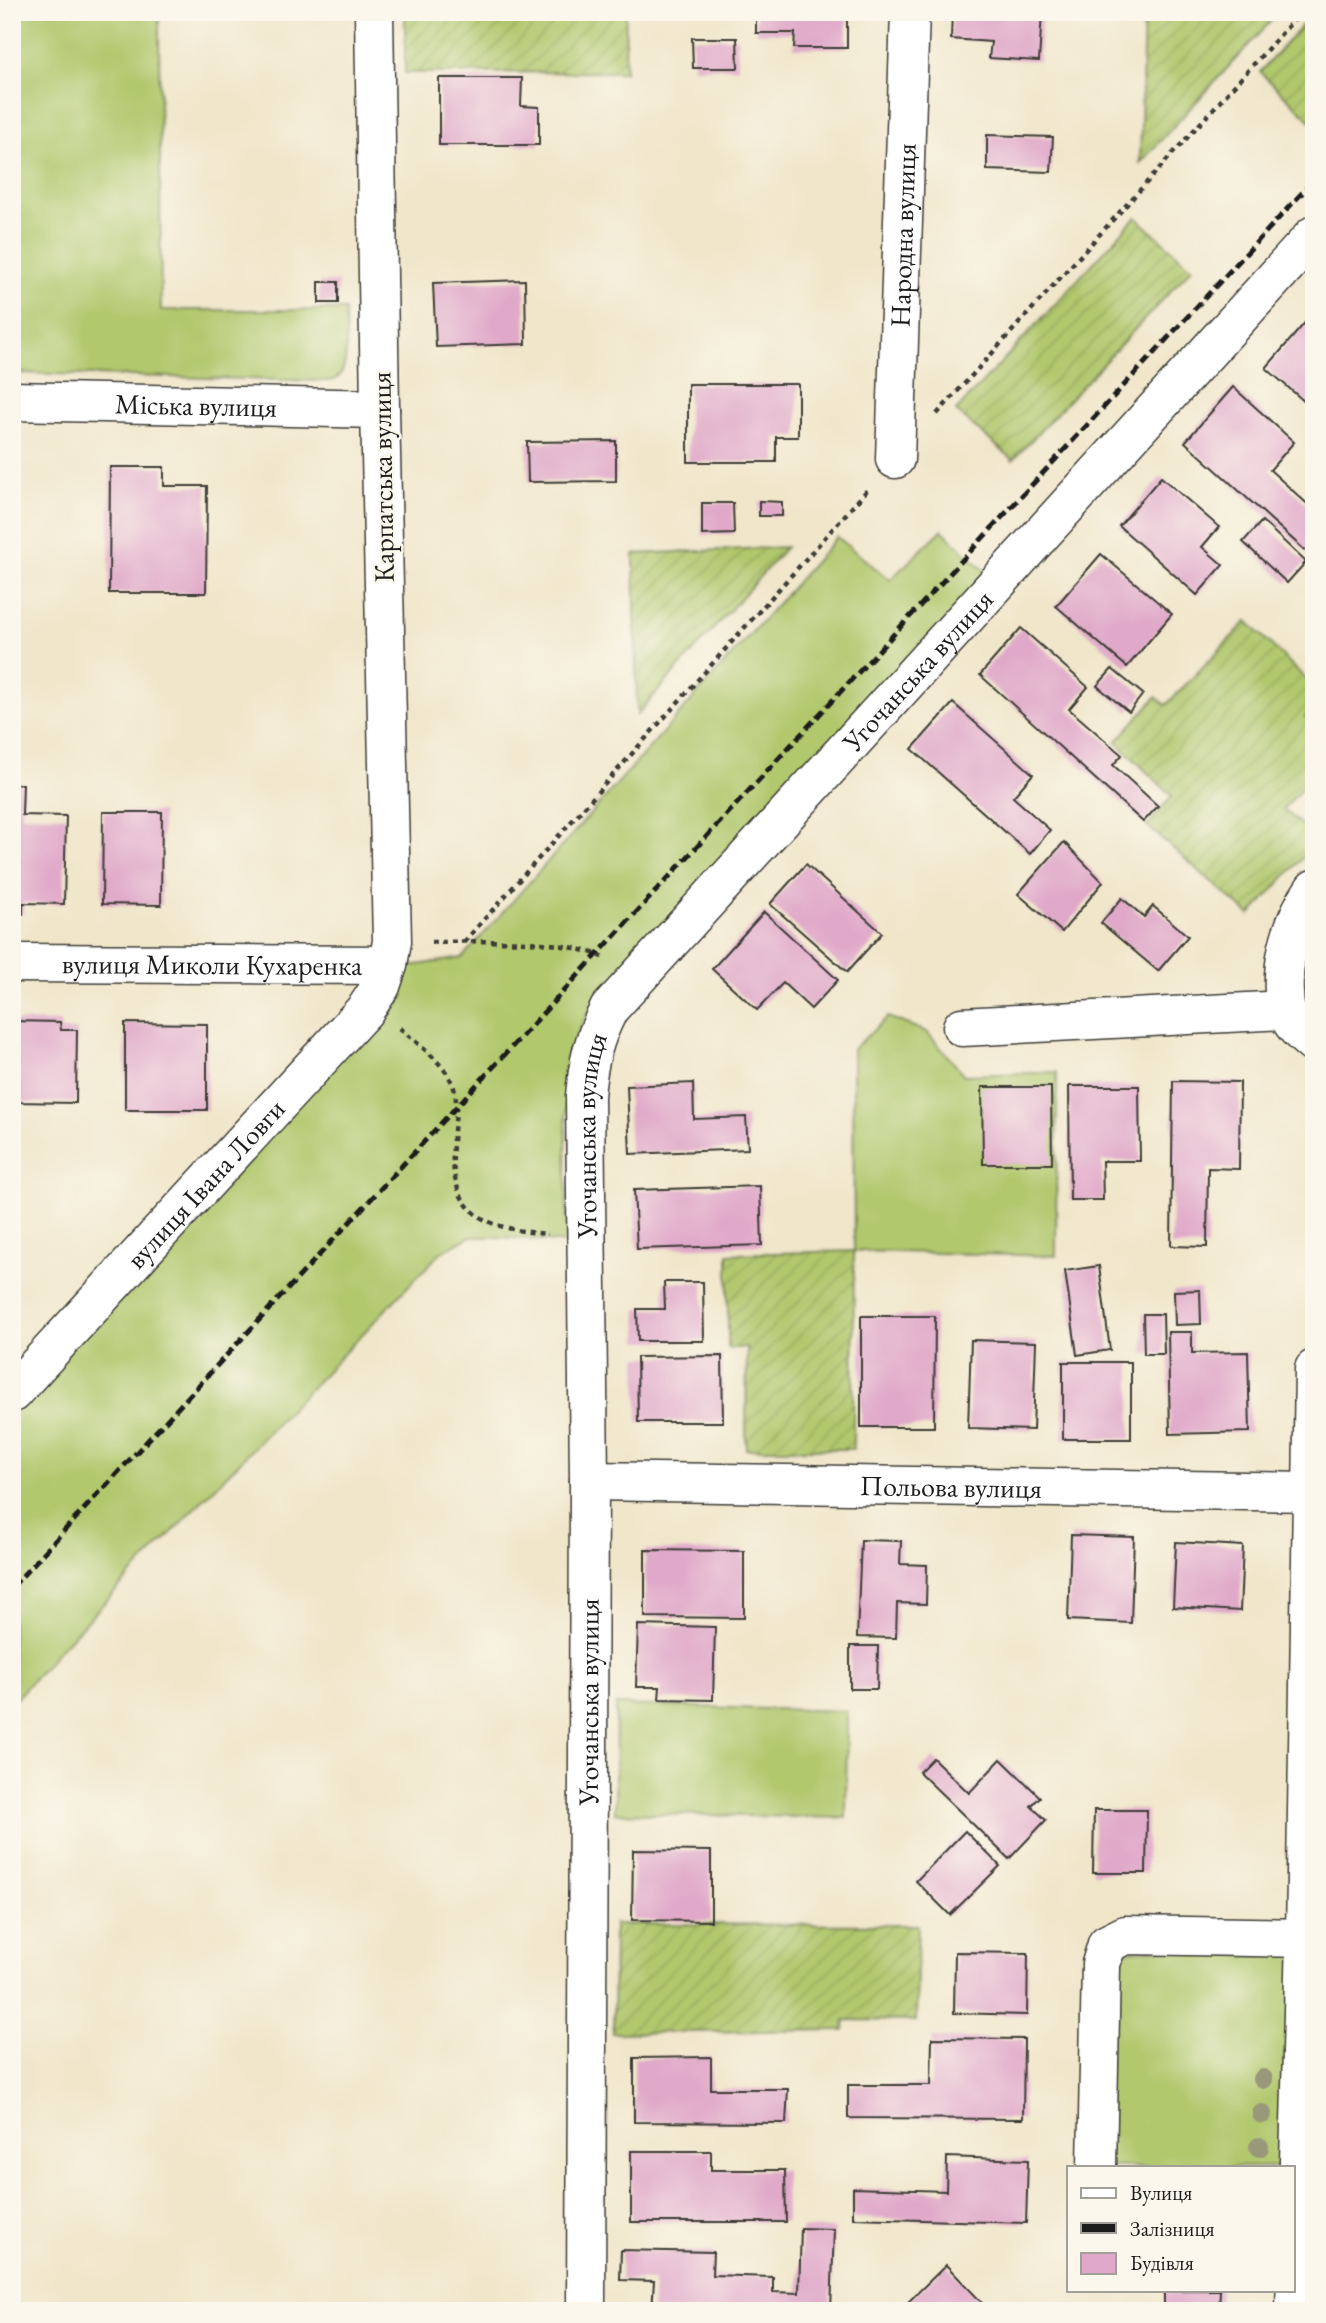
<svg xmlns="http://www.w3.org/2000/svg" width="1326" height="2323" viewBox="0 0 1326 2323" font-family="'EB Garamond',serif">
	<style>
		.grass { fill: #b1c86d; stroke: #667244; stroke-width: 2 }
		.garden { fill: url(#garden-furrows); stroke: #667244; stroke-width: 2 }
		.building { fill: #e0a9c9 }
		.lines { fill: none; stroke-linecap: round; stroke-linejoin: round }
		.minor-casing { stroke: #3c3a36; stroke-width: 41 }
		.path { stroke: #3c3a36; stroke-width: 4.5; stroke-dasharray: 5 5; stroke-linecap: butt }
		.minor { stroke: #fff; stroke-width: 38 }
		.rail { stroke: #1c1c1c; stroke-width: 5; stroke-dasharray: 10 5; stroke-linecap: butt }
		.tree { fill: #98987a }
		.labels { text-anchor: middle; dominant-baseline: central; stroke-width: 5; stroke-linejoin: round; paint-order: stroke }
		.street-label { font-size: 28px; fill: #1c1c1c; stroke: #fbf7ec }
	</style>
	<defs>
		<pattern id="garden-furrows" width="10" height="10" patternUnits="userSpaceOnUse" patternTransform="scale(1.75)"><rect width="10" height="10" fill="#b1c86d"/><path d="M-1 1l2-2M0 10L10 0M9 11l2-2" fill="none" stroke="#98ab5e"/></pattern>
	</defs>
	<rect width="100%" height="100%" fill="#fbf7ec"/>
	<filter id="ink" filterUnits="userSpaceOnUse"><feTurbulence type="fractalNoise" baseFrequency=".0143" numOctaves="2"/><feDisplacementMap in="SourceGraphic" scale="14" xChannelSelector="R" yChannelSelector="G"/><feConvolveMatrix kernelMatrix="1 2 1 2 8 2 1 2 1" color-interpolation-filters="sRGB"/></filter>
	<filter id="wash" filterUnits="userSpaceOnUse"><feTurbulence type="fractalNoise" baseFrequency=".00686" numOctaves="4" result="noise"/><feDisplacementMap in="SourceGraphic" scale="28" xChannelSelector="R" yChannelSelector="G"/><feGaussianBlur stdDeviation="1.57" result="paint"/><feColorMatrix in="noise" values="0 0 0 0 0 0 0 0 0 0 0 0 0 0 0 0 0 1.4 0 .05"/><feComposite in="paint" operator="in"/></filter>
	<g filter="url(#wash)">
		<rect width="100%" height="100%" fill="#f0e6ca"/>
		<!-- grass -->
		<g class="grass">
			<path d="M12,12H159L161,310H345C345,326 351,370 336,379C334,380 327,381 324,381L12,373Z"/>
			<path d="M942,530L989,575L588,1012L576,1037L569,1064L566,1100L567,1243L503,1237H469L441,1252L59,1650L12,1703V1411L404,967L462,958L837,537L890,580Z"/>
			<path d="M888,1017L927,1032L964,1075L1057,1072L1056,1256L854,1251L853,1049Z"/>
			<path d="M616,1705L847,1711L846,1818L615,1813Z"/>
			<path d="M1305,1938L1293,2167H1097L1103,1953Z"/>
		</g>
		<!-- garden -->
		<g class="garden">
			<path d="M405,12H626L625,72L405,73Z"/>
			<path d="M1144,12H1279L1140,163Z"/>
			<path d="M1314,12V124L1260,72Z"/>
			<path d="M1136,217L1192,268L1013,460L956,411Z"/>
			<path d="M786,547L637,715L634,554Z"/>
			<path d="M1247,621L1314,687V708L1305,717L1314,726V775L1283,809L1314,836V845L1250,915L1147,826L1172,796L1116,742L1156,697L1166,705Z"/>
			<path d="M854,1251L853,1449H746L747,1348H728V1254Z"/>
			<path d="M614,1924L918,1925L916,2021L845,2020L844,2030L613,2033Z"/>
		</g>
		<g id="blocks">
			<!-- building -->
			<g class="building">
				<path d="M756,12H847V48H794L795,33H756Z"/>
				<path d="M952,12H1042L1039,61L989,58L991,42L951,39Z"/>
				<path d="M692,38H737L738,68H693Z"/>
				<path d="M439,78H522L521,106L539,107V145H439Z"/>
				<path d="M987,135L1053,137L1051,172L987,170Z"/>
				<path d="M525,280L526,344L436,347L433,283Z"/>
				<rect x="319" y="282" width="19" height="21"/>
				<path d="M1309,318L1314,322V410L1266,368Z"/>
				<path d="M688,384H798V437H776V462H688Z"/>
				<path d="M1233,387L1294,442L1270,470L1314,510V549L1309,554L1185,442Z"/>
				<path d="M616,441V481L528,482L527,442Z"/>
				<path d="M110,467H164V486H207L206,593H109Z"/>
				<path d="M1161,477L1219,527L1202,547L1223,565L1197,595L1119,526Z"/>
				<path d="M759,501L782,502V516H759Z"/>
				<path d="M702,503H733L734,534L702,535Z"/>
				<path d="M1262,521L1306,562L1287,583L1243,542Z"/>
				<path d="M1101,554L1172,614L1127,667L1056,606Z"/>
				<path d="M1021,628L1088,687L1069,709L1122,755L1113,765L1158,806L1143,822L980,675Z"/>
				<path d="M1112,669L1143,694L1129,712L1097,686Z"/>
				<path d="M953,703L1033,774L1013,797L1050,830L1030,854L912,749Z"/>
				<path d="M12,784H23L22,815L66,816L64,904L23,903V914H12Z"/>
				<path d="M103,812H162L161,905L102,904Z"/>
				<path d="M1064,842L1103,882L1062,932L1018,894Z"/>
				<path d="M806,864L882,933L847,972L770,904Z"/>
				<path d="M1122,898L1144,917L1153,906L1188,936L1158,971L1101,923Z"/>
				<path d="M764,912L838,980L811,1009L783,983L757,1010L712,969Z"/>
				<path d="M12,1021L60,1022L61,1030H77L76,1103L12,1102Z"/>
				<path d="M125,1023L207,1024V1110H125Z"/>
				<path d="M1173,1081L1240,1082L1239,1169L1208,1168L1207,1247L1171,1246Z"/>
				<path d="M693,1083L694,1119L746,1117L748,1149L630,1154L627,1086Z"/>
				<path d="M1069,1086H1139L1140,1161H1102L1103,1200H1070Z"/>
				<path d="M982,1087H1051L1052,1164H983Z"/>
				<path d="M760,1186L762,1245L637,1249L634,1190Z"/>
				<path d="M1099,1266L1110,1350L1077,1355L1065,1271Z"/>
				<path d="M664,1282H703L704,1341H638L637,1309H665Z"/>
				<path d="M1200,1290L1201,1324L1175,1325L1174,1291Z"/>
				<path d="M1143,1314H1163L1164,1354H1144Z"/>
				<path d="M861,1316H935L934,1427H861Z"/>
				<path d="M1168,1332H1192V1353L1248,1352L1250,1432L1170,1434Z"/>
				<path d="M971,1340L1036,1342L1033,1430L968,1428Z"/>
				<path d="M722,1356L723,1422H638L637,1357Z"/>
				<rect x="1063" y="1362" width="68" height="77"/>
				<path d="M1071,1535L1134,1537L1131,1623L1068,1620Z"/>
				<path d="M861,1540L901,1541L900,1564L927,1565L926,1604L897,1603L896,1638L857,1637Z"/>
				<path d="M1176,1542L1243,1546L1240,1611L1173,1607Z"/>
				<path d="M645,1550L744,1551V1618L645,1617Z"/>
				<path d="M638,1625L715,1627L713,1700L659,1699L660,1687H636Z"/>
				<path d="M850,1646H878L877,1689H850Z"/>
				<path d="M933,1758L969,1793L1001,1759L1040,1797L1031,1806L1046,1820L1009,1859L919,1772Z"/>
				<path d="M1094,1810H1147L1146,1873H1093Z"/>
				<path d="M965,1831L1000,1866L950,1915L916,1881Z"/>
				<path d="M633,1850L711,1851V1921L632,1920Z"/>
				<path d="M955,1952L1028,1953L1027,2015L954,2013Z"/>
				<path d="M932,2038L1024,2039L1023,2119L848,2118V2085H931Z"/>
				<path d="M711,2057V2089H788L786,2123L634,2122V2058Z"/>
				<path d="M631,2151H711V2170H785L786,2222H631Z"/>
				<path d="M947,2157L1028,2160L1026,2223L853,2218V2188L946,2191Z"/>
				<path d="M801,2228L834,2229L831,2311H652L654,2281L620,2280L621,2250L713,2252L712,2275L773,2277V2292L799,2293Z"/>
				<path d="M946,2265L990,2311H899Z"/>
				<path d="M1164,2290H1220L1219,2311H1164Z"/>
			</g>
		</g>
	</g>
	<g filter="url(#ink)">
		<use href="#blocks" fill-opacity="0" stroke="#3c3a36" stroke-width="2"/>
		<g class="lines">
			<!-- minor casing -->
			<g class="minor-casing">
				<g id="minor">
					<path id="s1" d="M12,401L380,409"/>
					<path id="s2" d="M895,459L910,12"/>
					<path d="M1314,889C1292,921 1282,955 1284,994C1285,999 1284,1006 1286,1010C1290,1024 1303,1035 1314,1044"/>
					<path id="s3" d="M12,963L388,965L392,941L380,409L374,12"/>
					<path d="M962,1027L1286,1010"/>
					<path id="s4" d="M12,1393L365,1010L381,986L388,965"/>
					<path id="s5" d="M589,1481L1314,1492"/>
					<path d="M1097,2167L1101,1964L1107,1944L1125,1935L1314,1938"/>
					<path id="s6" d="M586,2311L589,1481L585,1096C588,1062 593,1040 609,1009L1314,235"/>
					<path d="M1295,2311L1305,1938L1314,1369"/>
				</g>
			</g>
			<!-- path -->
			<g class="path">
				<path d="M937,414L1301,12"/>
				<path d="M431,942C484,942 554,936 603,957"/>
				<path d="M464,942L870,487"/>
				<path d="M400,1028C418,1045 450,1066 455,1092C458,1108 454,1125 453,1141C449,1214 482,1228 548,1234"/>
			</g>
			<!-- minor -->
			<use href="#minor" class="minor"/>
			<!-- rail -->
			<path class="rail" d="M12,1587L1314,180"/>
		</g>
		<!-- trees -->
		<g class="tree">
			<circle cx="1263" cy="2079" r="10"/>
			<circle cx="1262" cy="2114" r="10"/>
			<circle cx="1259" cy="2147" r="10"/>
		</g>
	</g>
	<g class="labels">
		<!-- street labels -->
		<g class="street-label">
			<text stroke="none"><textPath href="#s2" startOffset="224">Народна вулиця</textPath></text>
			<text stroke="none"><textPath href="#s1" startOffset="184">Міська вулиця</textPath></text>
			<text transform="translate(382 477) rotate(-91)">Карпатська вулиця</text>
			<text stroke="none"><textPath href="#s6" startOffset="1764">Угочанська вулиця</textPath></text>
			<text stroke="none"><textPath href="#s3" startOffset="200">вулиця Миколи Кухаренка</textPath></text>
			<text stroke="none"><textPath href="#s6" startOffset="1176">Угочанська вулиця</textPath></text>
			<text stroke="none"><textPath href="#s4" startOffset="285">вулиця Івана Ловги</textPath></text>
			<text stroke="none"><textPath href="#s5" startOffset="362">Польова вулиця</textPath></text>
			<text stroke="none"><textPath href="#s6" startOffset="609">Угочанська вулиця</textPath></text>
		</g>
	</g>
	<!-- margin -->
	<rect width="1326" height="2323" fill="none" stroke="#fbf7ec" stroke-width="42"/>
	<!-- legend -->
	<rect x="1067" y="2166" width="228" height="126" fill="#fbf7ec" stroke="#a29f99" stroke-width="2"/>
	<rect x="1081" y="2188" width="35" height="10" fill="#ffffff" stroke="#a29f99" stroke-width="2"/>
	<text x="1130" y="2200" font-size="21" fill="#1c1c1c">Вулиця</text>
	<rect x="1081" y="2223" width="35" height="10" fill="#1c1c1c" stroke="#a29f99" stroke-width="2"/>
	<text x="1130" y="2236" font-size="21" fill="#1c1c1c">Залізниця</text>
	<rect x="1081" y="2253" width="35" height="21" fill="#e0a9c9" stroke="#a29f99" stroke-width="2"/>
	<text x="1130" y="2270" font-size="21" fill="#1c1c1c">Будівля</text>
</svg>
